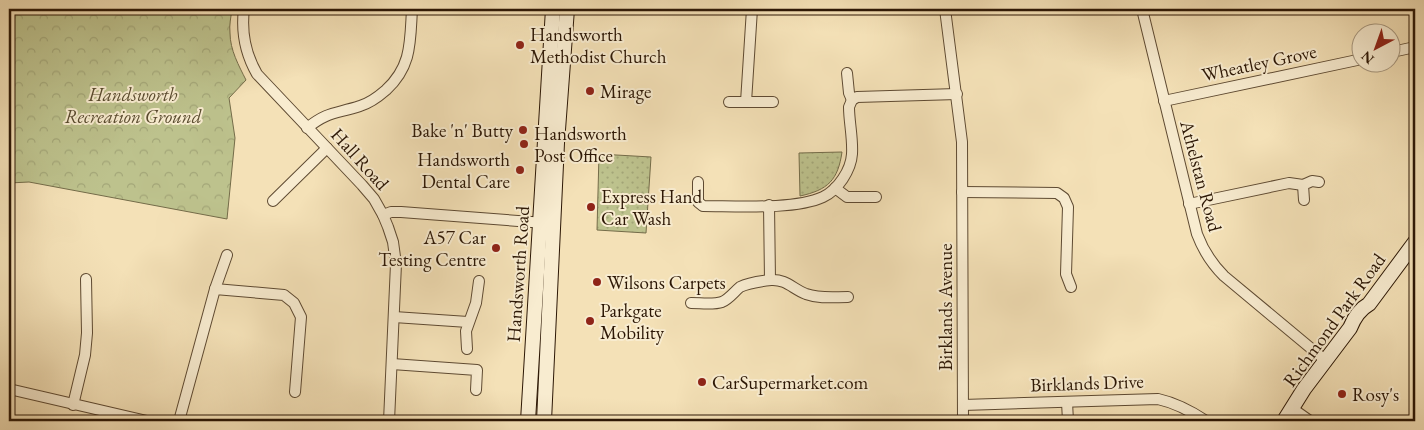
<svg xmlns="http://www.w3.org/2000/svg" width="1424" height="430" viewBox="0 0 1424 430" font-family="'EB Garamond',serif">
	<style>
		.grass { fill: url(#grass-dots); stroke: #746c49 }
		.park { fill: url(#park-crowns); stroke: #746c49 }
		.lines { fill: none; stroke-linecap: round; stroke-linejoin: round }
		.street-casing { stroke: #5e4a32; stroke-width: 12 }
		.secondary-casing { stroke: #2c1705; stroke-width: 16 }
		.street { stroke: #f8ecd0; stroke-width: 10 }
		.secondary { stroke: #f8ecd0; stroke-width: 14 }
		.poi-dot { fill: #8f2418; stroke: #f8ecd0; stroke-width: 2 }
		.labels { text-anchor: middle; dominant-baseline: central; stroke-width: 4; stroke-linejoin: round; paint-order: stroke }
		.poi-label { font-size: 19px; fill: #2c1705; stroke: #f8ecd0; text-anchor: start }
		.street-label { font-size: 19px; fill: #2c1705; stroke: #f8ecd0 }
		.park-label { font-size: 19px; font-style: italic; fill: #584a2e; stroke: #f8ecd0 }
	</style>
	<defs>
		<pattern id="grass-dots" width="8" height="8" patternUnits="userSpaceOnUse" patternTransform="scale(1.25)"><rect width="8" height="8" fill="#bdc28d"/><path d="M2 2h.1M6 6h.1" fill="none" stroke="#a3a678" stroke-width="1.8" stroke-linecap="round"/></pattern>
		<pattern id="park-crowns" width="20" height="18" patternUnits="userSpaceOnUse" patternTransform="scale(1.25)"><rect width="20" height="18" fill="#bdc28d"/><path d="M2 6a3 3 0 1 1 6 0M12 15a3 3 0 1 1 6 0" fill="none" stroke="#a3a678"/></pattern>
	</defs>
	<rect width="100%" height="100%" fill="#f4e1b7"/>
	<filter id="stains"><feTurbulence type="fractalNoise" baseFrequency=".004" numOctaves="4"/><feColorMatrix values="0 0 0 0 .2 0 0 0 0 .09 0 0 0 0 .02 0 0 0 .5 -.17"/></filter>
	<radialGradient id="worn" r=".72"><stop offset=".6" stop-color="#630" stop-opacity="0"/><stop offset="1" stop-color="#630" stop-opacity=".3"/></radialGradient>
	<!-- grass -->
	<g class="grass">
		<path d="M842,152C838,180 828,190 800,196L799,153Z"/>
		<path d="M599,154L651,157L646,233L597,230Z"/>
	</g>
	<!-- park -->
	<path class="park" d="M9,9H232C231,17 229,25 230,33C230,50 239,66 246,80L229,98L235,138L227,219L29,182L9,183Z"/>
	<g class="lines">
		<!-- street casing -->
		<g class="street-casing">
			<g id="street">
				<path d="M244,9C241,33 245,53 257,74L362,185L374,199L383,215L388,227L393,242L396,264L389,421"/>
				<path d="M945,9L962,142L963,421"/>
				<path d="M1142,9L1197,234C1203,250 1211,263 1224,276L1325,360"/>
				<path d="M1392,52L1415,47"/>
				<path d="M847,73L849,93L852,100"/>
				<path d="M1164,101L1362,59"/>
				<path d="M729,102H773"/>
				<path d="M746,102L752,9"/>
				<path d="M307,128C328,111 336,114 360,106C370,103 378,97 386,90C412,66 410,42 412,9"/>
				<path d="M698,182V202L703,206C735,206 795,210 823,197C838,190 851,170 852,154C853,138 849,122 849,107L852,100L857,97L957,94"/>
				<path d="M835,188L847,197H876"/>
				<path d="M962,192L1057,193L1064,198L1068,207L1066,274L1071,287"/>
				<path d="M1304,200L1303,185L1312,181L1319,182"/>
				<path d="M273,201L327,148"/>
				<path d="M1189,204L1289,183L1303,185"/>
				<path d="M769,205L770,280"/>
				<path d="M383,215L391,212H401L545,223"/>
				<path d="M215,289L227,255"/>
				<path d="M691,303C701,303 713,305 722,302C729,299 734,292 740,287C748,283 762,281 771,280C786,279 793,289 806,294C820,299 834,297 848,297"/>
				<path d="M394,317L468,322"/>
				<path d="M467,349L466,331L476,303L479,281"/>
				<path d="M392,364L477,370L476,390"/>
				<path d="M9,389L147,421"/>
				<path d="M1067,402L1068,421"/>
				<path d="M73,405L85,355L87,333L86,279"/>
				<path d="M963,405L1158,399C1176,403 1191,411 1206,421"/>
				<path d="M1293,409L1310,421"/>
				<path d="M179,421L215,289L284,295L294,303L301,317L295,392"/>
			</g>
		</g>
		<!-- secondary casing -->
		<g class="secondary-casing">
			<g id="secondary">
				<path d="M528,421L553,9"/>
				<path d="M544,421L557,143L567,9"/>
				<path d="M1284,421L1304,389L1350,328C1354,318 1360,309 1369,304L1415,242"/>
			</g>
		</g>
		<!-- street -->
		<use href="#street" class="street"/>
		<!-- secondary -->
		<use href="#secondary" class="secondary"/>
	</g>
	<!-- markers -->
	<g class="poi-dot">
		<circle cx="520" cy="45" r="5"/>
		<circle cx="590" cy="91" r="5"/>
		<circle cx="523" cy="130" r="5"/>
		<circle cx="524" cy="144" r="5"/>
		<circle cx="520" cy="170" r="5"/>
		<circle cx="591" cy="207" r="5"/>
		<circle cx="496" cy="248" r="5"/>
		<circle cx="597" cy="282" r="5"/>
		<circle cx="590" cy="321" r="5"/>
		<circle cx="702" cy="382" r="5"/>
		<circle cx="1342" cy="394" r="5"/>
	</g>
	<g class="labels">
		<!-- poi labels -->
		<g class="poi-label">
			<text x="530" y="34">Handsworth<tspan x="530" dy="22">Methodist Church</tspan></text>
			<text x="600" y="91">Mirage</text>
			<text x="513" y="130" text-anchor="end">Bake 'n' Butty</text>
			<text x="534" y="133">Handsworth<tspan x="534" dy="22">Post Office</tspan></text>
			<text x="510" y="159" text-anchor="end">Handsworth<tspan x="510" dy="22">Dental Care</tspan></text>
			<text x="601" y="196">Express Hand<tspan x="601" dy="22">Car Wash</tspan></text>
			<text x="486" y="237" text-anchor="end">A57 Car<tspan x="486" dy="22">Testing Centre</tspan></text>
			<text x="607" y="282">Wilsons Carpets</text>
			<text x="600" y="310">Parkgate<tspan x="600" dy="22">Mobility</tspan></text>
			<text x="712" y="382">CarSupermarket.com</text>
			<text x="1352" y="394">Rosy's</text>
		</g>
		<!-- street labels -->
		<g class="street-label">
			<text transform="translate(1259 63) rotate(-12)">Wheatley Grove</text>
			<text transform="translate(360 159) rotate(48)">Hall Road</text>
			<text transform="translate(1201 176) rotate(75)">Athelstan Road</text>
			<text transform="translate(518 274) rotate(-86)">Handsworth Road</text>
			<text transform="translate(945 307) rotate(-90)">Birklands Avenue</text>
			<text transform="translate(1334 320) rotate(-54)">Richmond Park Road</text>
			<text transform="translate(1087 383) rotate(-2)">Birklands Drive</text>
		</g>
		<!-- park labels -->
		<g class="park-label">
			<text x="133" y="94">Handsworth<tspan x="133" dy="22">Recreation Ground</tspan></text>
		</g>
	</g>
	<!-- margin -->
	<rect width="1424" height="430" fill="none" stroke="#f4e1b7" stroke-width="30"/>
	<rect x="10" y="10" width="1404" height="410" fill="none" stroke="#2c1705" stroke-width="2.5"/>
	<rect x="15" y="15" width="1394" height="400" fill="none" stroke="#2c1705"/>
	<!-- north arrow -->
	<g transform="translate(1376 48) rotate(221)"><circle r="24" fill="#f8ecd0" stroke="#a6977f"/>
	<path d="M0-4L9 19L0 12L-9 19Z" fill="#8f2418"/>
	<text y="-8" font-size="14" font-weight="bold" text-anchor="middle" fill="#2c1705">N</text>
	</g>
	<rect width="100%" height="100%" filter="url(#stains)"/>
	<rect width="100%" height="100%" fill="url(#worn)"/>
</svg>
